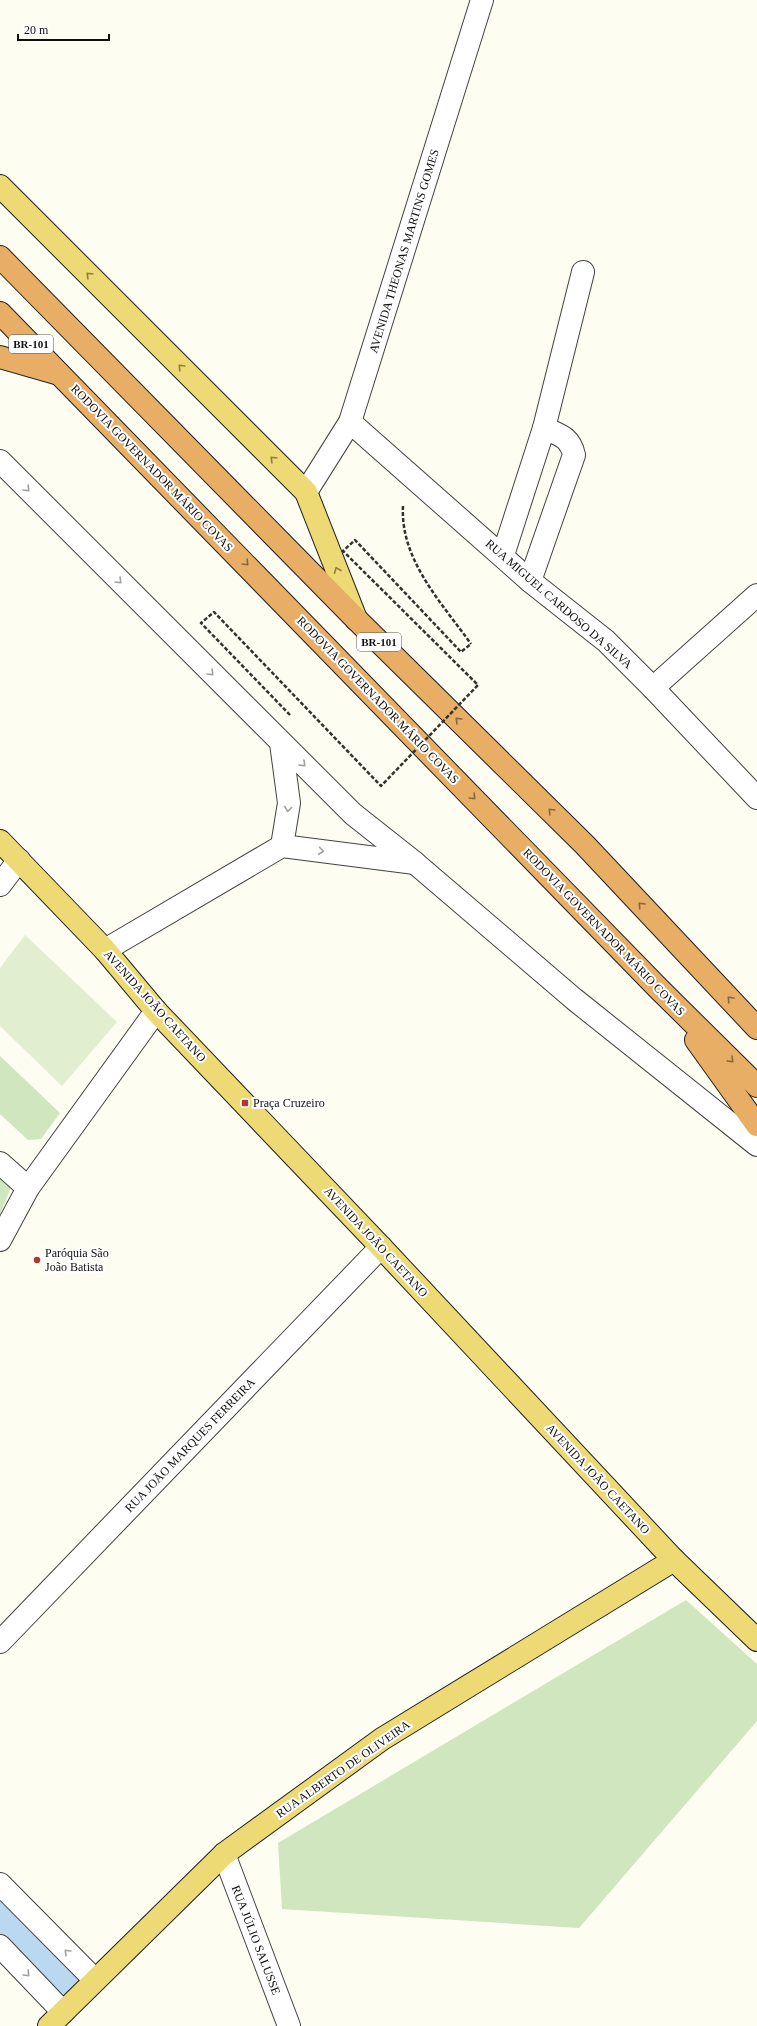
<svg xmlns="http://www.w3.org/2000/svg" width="757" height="2026" viewBox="0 0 757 2026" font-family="Georgia,serif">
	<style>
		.green { fill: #cfe6be }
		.pitch { fill: #e1eecf }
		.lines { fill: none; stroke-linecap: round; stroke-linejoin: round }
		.canal { stroke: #bbd8f1; stroke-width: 32 }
		.minor-casing { stroke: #424242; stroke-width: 24 }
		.major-casing { stroke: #202020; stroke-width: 24 }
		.highway-casing { stroke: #202020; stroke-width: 24 }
		.path { stroke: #313131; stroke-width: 2.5; stroke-dasharray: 4 2; stroke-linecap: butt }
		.minor { stroke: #fff; stroke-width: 22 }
		.major { stroke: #edda74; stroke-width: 22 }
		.highway { stroke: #e8ae66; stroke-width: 22 }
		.path-bridge { stroke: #313131; stroke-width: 2.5; stroke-dasharray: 4 2; stroke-linecap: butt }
		.oneway { stroke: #897f47 }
		.oneway2 { stroke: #9f9f9f }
		.oneway3 { stroke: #86663f }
		.poi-dot { fill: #b43832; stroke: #fff; stroke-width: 1.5 }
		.labels { text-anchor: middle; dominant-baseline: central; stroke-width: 4; stroke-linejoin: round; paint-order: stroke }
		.shield { fill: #fff; stroke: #575757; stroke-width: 1 }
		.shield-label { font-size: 11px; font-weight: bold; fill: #0f0f0f }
		.street-label { font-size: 12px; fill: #0f0f0f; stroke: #fff }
		.poi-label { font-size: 12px; fill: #0f0f0f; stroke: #fff; text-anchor: start }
	</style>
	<rect width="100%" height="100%" fill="#fefdf2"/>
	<!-- green -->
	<g class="green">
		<path d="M0,1056L60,1113L41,1139L28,1140L0,1114Z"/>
		<path d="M0,1176L11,1187L0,1215Z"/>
		<path d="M686,1600L757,1664V1721L579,1928L282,1909L278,1843Z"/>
	</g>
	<!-- pitch -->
	<path class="pitch" d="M25,935L117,1022L62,1086L0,1026V968Z"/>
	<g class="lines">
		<!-- canal -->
		<path class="canal" d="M0,1913L66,1979"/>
		<!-- minor casing -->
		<g class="minor-casing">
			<g id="minor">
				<path d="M350,422L530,581L606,641L653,688L757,798"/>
				<path d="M0,461L353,814L415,863L574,999L757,1145"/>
				<path d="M306,492L350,422L482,0"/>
				<path d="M503,555L544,428L583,272"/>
				<path d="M530,581L574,455C570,437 560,435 544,428"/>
				<path d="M653,688L757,595"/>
				<path d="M281,743L289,803L282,846"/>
				<path d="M0,885L19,860"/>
				<path d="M105,950L282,846L415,863"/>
				<path d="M0,1163L28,1188"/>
				<path d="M0,1240L28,1188L156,1011"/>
				<path d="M0,1642L381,1247"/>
				<path d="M224,1854L289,2026"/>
				<path d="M0,1884L95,1980"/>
				<path d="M0,1946L63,2012"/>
			</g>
		</g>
		<!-- major casing -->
		<g class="major-casing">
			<g id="major">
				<path d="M0,186L306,492L356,619"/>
				<path d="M0,841L105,950L156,1011L381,1247L674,1560L757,1640"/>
				<path d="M49,2026L224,1854L382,1739L674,1560"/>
			</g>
		</g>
		<!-- highway casing -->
		<g class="highway-casing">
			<g id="highway">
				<path d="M0,257L356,619L585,845L757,1028"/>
				<path d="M0,313L659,989L757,1086"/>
				<path d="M0,357L59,374"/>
				<path d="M696,1040L757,1125"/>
			</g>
		</g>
		<!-- path -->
		<path class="path" d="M403,506C400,560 442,603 471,644"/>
		<!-- minor -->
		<use href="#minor" class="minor"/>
		<!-- major -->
		<use href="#major" class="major"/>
		<!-- highway -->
		<use href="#highway" class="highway"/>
		<!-- path-bridge -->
		<path class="path-bridge" d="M290,715L201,623L214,612L381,786L478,685L343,551L355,540L461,652L471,644"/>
	</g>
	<!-- one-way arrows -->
	<defs><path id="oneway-chevron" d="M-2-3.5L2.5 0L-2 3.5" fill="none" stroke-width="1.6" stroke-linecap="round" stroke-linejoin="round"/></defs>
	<g class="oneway">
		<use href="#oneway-chevron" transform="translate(89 275) rotate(-135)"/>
		<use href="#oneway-chevron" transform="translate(181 367) rotate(-135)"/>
		<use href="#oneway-chevron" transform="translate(273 459) rotate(-135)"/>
		<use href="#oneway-chevron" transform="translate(337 570) rotate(-112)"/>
	</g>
	<g class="oneway2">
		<use href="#oneway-chevron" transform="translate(27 489) rotate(46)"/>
		<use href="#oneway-chevron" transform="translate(119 581) rotate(45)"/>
		<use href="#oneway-chevron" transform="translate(211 673) rotate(45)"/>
		<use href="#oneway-chevron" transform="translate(303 764) rotate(44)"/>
		<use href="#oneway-chevron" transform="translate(288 809) rotate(98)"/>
		<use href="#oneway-chevron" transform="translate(321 851) rotate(7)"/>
		<use href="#oneway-chevron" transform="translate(67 1952) rotate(-135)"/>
		<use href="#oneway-chevron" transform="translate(27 1974) rotate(46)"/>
	</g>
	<g class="oneway3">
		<use href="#oneway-chevron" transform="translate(246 563) rotate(46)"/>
		<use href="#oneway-chevron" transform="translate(458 720) rotate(-135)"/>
		<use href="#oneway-chevron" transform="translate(473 797) rotate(46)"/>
		<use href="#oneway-chevron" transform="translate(551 811) rotate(-135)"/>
		<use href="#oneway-chevron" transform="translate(641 905) rotate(-133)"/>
		<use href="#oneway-chevron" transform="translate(730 999) rotate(-133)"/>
		<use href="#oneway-chevron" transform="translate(731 1060) rotate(45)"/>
	</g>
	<!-- markers -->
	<g class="poi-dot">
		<rect x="241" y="1099" width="8" height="8" rx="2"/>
		<circle cx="37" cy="1260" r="4"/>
	</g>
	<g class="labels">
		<!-- shield labels -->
		<g class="shield">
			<rect x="9" y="335" width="44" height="18" rx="3"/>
			<rect x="357" y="633" width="44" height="18" rx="3"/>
		</g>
		<g class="shield-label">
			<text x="31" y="344">BR-101</text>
			<text x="379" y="642">BR-101</text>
		</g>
		<!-- street labels -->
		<g class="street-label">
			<text transform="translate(404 251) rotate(-73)">AVENIDA THEONAS MARTINS GOMES</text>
			<text transform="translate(152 468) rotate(46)">RODOVIA GOVERNADOR MÁRIO COVAS</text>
			<text transform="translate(559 604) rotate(41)">RUA MIGUEL CARDOSO DA SILVA</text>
			<text transform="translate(378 700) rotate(46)">RODOVIA GOVERNADOR MÁRIO COVAS</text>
			<text transform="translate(604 932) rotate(46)">RODOVIA GOVERNADOR MÁRIO COVAS</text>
			<text transform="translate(155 1006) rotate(48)">AVENIDA JOÃO CAETANO</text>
			<text transform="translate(376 1242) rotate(47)">AVENIDA JOÃO CAETANO</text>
			<text transform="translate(190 1445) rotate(-46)">RUA JOÃO MARQUES FERREIRA</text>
			<text transform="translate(598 1479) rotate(47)">AVENIDA JOÃO CAETANO</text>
			<text transform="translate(343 1769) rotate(-35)">RUA ALBERTO DE OLIVEIRA</text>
			<text transform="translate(256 1940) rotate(69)">RUA JÚLIO SALUSSE</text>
		</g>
		<!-- poi labels -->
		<g class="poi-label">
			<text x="253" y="1103">Praça Cruzeiro</text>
			<text x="45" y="1253">Paróquia São<tspan x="45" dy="14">João Batista</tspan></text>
		</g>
	</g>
	<!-- scale -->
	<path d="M18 34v6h91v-6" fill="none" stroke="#0f0f0f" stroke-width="2"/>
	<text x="24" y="34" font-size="12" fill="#0f0f0f" stroke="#ffffff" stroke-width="3" paint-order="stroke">20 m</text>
</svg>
